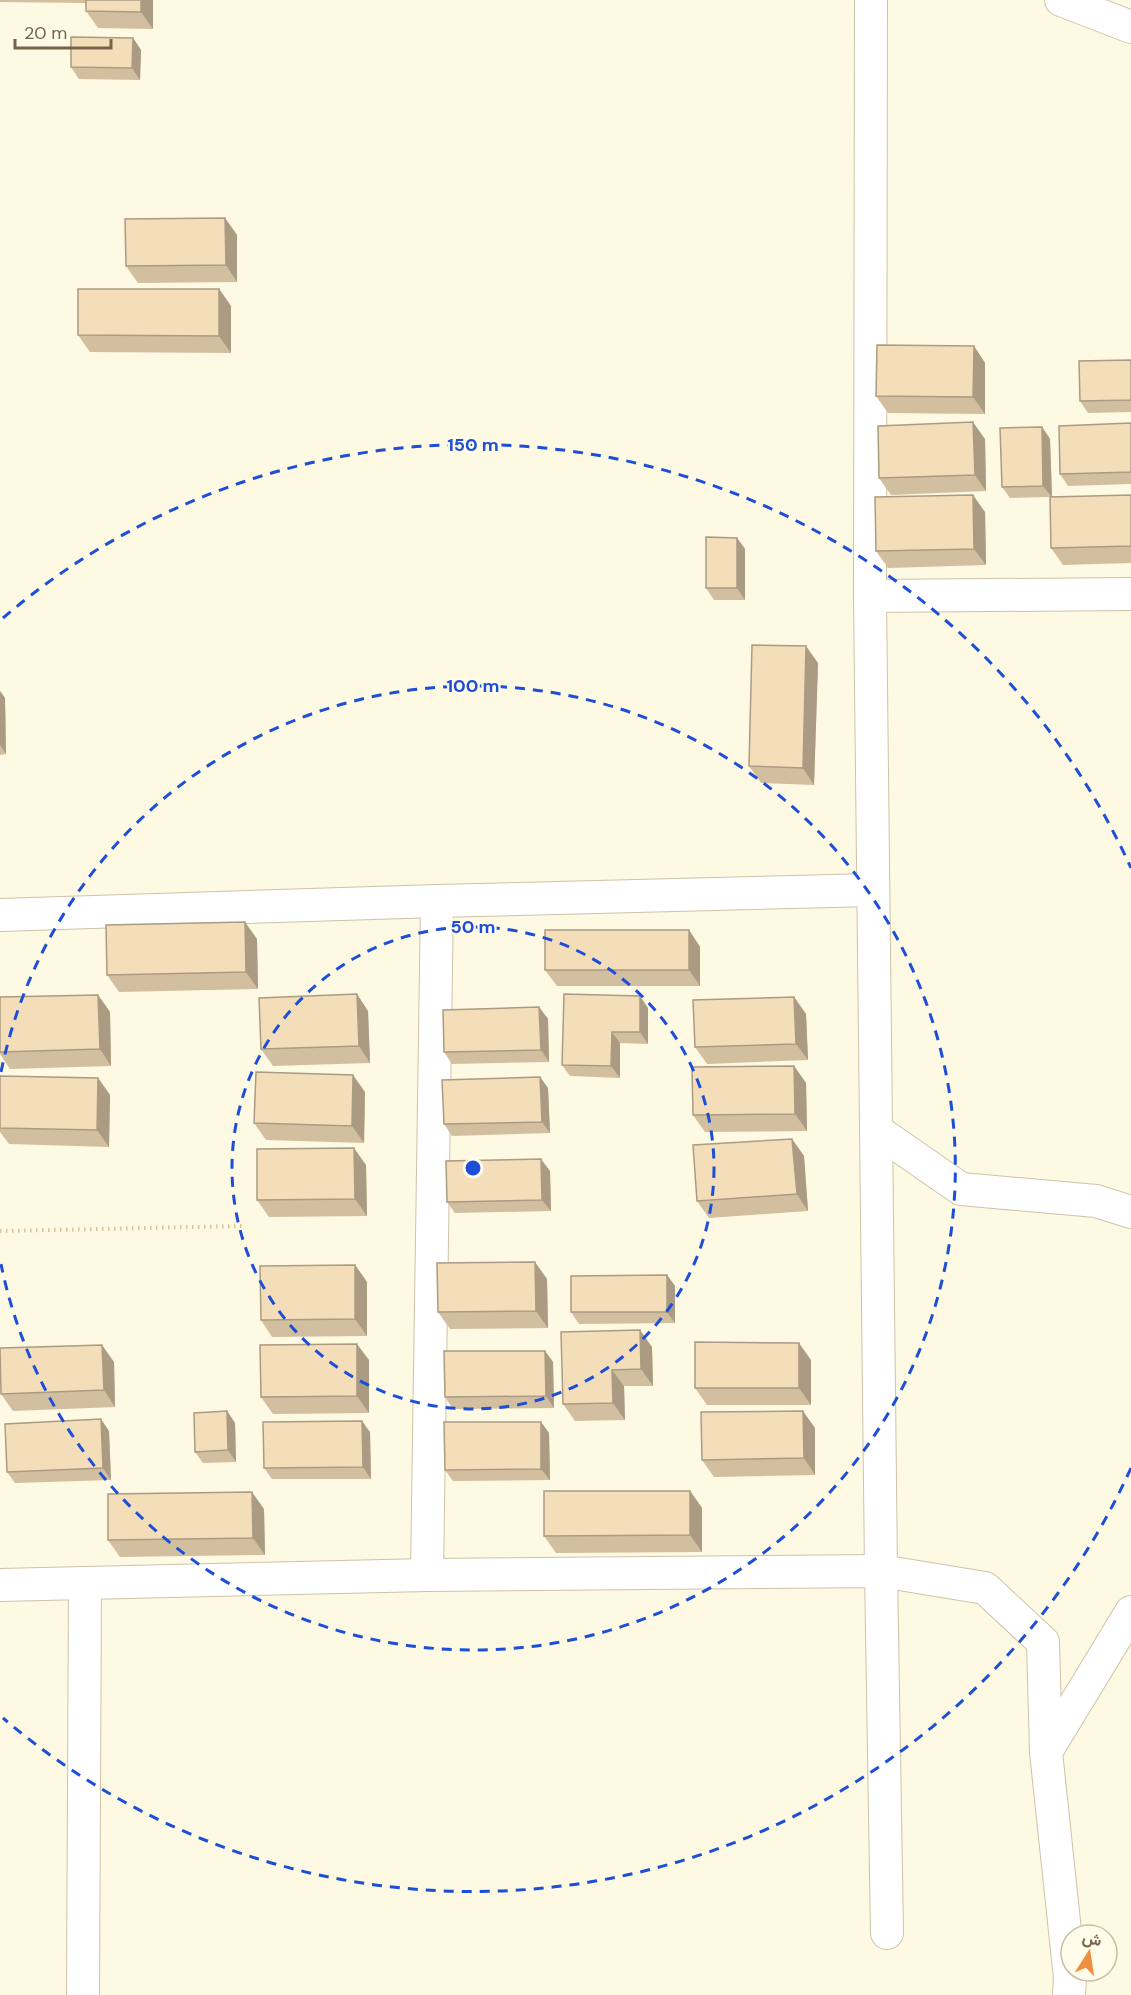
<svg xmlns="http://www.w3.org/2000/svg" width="1131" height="1995" viewBox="0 0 1131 1995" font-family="'DM Sans',Vazirmatn,sans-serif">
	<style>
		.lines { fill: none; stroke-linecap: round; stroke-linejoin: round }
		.minor-casing { stroke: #cfc2a9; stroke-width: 34 }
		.path { stroke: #d9c29c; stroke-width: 4; stroke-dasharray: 1.5 4.5; stroke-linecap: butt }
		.minor { stroke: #fff; stroke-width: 32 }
		.wall { fill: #d2bf9f }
		.shaded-wall { fill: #ab9b82 }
		.building { fill: #f4deb9; stroke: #ab9b82; stroke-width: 1.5 }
		.ring { fill: none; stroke: #1d4ed8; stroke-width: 3; stroke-dasharray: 10 8 }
		.centre { fill: #1d4ed8; stroke: #fffcea; stroke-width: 3 }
		.ring-label { font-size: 18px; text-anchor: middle; font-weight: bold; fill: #1d4ed8; stroke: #fffcea; stroke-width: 4.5; stroke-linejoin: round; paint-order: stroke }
	</style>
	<rect width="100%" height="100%" fill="#fdf9e3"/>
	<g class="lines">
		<!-- minor casing -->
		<g class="minor-casing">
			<g id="minor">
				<path d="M1061,0L1131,27"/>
				<path d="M870,596L871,0"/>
				<path d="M0,915L437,901L873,890"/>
				<path d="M876,1130L961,1189L1096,1201L1131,1212"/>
				<path d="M427,1575L437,901"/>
				<path d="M85,1583L427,1575L881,1571L887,1933"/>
				<path d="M0,1585L85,1583L83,1995"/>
				<path d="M1046,1752L1043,1642L985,1588L881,1571L870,596L1131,594"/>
				<path d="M1069,1995L1070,1978L1046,1752L1131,1612"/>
			</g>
		</g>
		<!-- path -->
		<path class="path" d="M0,1231L242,1226"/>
		<!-- minor -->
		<use href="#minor" class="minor"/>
	</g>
	<!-- wall -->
	<g class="wall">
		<path d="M0,0H153V29L98,28L86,11V3L0,2Z"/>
		<path d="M133,38L141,50L140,80L79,79L71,67Z"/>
		<path d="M225,218L237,235V282L138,283L126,266Z"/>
		<path d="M219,289L231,306V353L90,352L78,335Z"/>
		<path d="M974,346L985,363V414L888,413L876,396Z"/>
		<path d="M1131,360V412L1088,413L1080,401Z"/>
		<path d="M1131,423V484L1068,486L1060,474Z"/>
		<path d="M1042,427L1050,439L1052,497L1131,495V563L1063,565L1051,548L1050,497L1010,498L1002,487Z"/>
		<path d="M985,439L986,491L891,495L879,478Z"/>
		<path d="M985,512L986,565L888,568L876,551Z"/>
		<path d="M737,538L745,549V600H714L706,588Z"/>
		<path d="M818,663L814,785L761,783L749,766Z"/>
		<path d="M0,691L5,698L6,754L0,755Z"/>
		<path d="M689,930L700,947V986H557L545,970Z"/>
		<path d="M257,939L258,989L119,992L107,975Z"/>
		<path d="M98,995L110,1012L111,1066L10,1069L0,1054V997Z"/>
		<path d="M794,997L806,1014L808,1060L707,1064L695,1047Z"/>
		<path d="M539,1007L548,1019L549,1062L452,1064L444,1052Z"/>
		<path d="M648,1008V1044L620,1043V1078L570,1076L562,1065Z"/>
		<path d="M368,1011L370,1063L273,1066L261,1049Z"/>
		<path d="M794,1066L806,1083L807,1131L705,1132L693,1115Z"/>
		<path d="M0,1076L98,1078L110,1095L109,1147L9,1144L0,1132Z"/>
		<path d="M540,1077L548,1088L550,1133L452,1136L444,1124Z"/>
		<path d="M365,1092L364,1143L266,1140L254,1123Z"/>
		<path d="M792,1139L804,1156L808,1211L709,1218L697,1201Z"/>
		<path d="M366,1165L367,1216L269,1217L257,1200Z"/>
		<path d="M550,1171L551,1211L455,1213L447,1202Z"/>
		<path d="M355,1265L367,1282V1336L272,1337L261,1320Z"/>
		<path d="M667,1275L675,1286V1323L579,1324L571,1312Z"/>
		<path d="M547,1279L548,1328L450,1329L438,1312Z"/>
		<path d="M561,1332L652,1347L653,1386H624L625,1420L575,1421L563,1404Z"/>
		<path d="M545,1351L553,1362L554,1408L453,1409L445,1397Z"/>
		<path d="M369,1360V1413L273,1414L261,1397Z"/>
		<path d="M811,1360V1405H707L695,1388Z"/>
		<path d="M114,1362L115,1407L13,1411L1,1394Z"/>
		<path d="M227,1411L235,1423L236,1462L203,1463L195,1452Z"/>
		<path d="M541,1422L549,1433L550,1480L453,1481L445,1470Z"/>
		<path d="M815,1428V1475L714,1477L702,1460Z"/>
		<path d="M109,1431L111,1480L15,1483L7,1472Z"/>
		<path d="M370,1432L371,1479H272L264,1468Z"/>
		<path d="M690,1491L702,1508V1552L556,1553L544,1536Z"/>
		<path d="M264,1509L265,1555L120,1557L108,1540Z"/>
	</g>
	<!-- shaded-wall -->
	<g class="shaded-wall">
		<path d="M141,0H153V29L141,12Z"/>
		<path d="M133,38L141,50L140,80L132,68Z"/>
		<path d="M225,218L237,235V282L226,265Z"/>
		<path d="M219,289L231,306V353L219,336Z"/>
		<path d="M974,346L985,363V414L973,397Z"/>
		<path d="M973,422L985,439L986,491L975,475Z"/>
		<path d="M1042,427L1050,439L1052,497L1043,486Z"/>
		<path d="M973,495L985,512L986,565L974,549Z"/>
		<path d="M737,538L745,549V600L737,588Z"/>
		<path d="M806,646L818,663L814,785L803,768Z"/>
		<path d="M0,691L5,698L6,754L0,745Z"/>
		<path d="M245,922L257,939L258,989L246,972Z"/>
		<path d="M689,930L700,947V986L689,970Z"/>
		<path d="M357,994L368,1011L370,1063L359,1046Z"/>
		<path d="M98,995L110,1012L111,1066L100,1049Z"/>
		<path d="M640,996L648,1008V1044L640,1032Z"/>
		<path d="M794,997L806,1014L808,1060L796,1044Z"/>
		<path d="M539,1007L548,1019L549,1062L541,1050Z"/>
		<path d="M612,1032L620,1043V1078L611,1066Z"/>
		<path d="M794,1066L806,1083L807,1131L795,1114Z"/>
		<path d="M353,1075L365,1092L364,1143L352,1126Z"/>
		<path d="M540,1077L548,1088L550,1133L542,1122Z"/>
		<path d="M98,1078L110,1095L109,1147L97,1130Z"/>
		<path d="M792,1139L804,1156L808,1211L797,1194Z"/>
		<path d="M354,1148L366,1165L367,1216L355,1199Z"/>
		<path d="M541,1159L550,1171L551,1211L542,1200Z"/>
		<path d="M535,1262L547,1279L548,1328L536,1311Z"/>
		<path d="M355,1265L367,1282V1336L355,1319Z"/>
		<path d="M667,1275L675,1286V1323L667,1312Z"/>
		<path d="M640,1330L652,1347L653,1386L641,1369Z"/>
		<path d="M799,1343L811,1360V1405L799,1388Z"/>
		<path d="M357,1344L369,1360V1413L357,1396Z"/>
		<path d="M102,1345L114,1362L115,1407L104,1390Z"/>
		<path d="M545,1351L553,1362L554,1408L546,1396Z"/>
		<path d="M612,1370L624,1386L625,1420L613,1403Z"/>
		<path d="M227,1411L235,1423L236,1462L228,1450Z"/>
		<path d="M803,1411L815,1428V1475L804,1458Z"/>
		<path d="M101,1419L109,1431L111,1480L103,1468Z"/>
		<path d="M362,1421L370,1432L371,1479L363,1467Z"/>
		<path d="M541,1422L549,1433L550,1480L541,1469Z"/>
		<path d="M690,1491L702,1508V1552L690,1535Z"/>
		<path d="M252,1492L264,1509L265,1555L253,1538Z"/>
	</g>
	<!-- building -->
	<g class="building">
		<path d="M86,0H141V12L86,11Z"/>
		<path d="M71,37L133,38L132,68L71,67Z"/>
		<path d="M225,218L226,265L126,266L125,219Z"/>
		<path d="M78,289H219V336L78,335Z"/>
		<path d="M877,345L974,346L973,397L876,396Z"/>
		<path d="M1131,360V400L1080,401L1079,361Z"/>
		<path d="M973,422L975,475L879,478L878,426Z"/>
		<path d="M1131,423V472L1060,474L1059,426Z"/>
		<path d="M1042,427L1043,486L1002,487L1000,428Z"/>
		<path d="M973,495L974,549L876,551L875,497Z"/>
		<path d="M1131,495V546L1051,548L1050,497Z"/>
		<path d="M706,537L737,538V588H706Z"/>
		<path d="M752,645L806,646L803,768L749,766Z"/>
		<path d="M245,922L246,972L107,975L106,925Z"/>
		<rect x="545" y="930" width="144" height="40"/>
		<path d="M357,994L359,1046L261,1049L259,998Z"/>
		<path d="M564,994L640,996V1032H612L611,1066L562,1065Z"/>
		<path d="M98,995L100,1049L0,1052V997Z"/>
		<path d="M794,997L796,1044L695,1047L693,1000Z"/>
		<path d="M539,1007L541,1050L444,1052L443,1010Z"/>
		<path d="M794,1066L795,1114L693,1115L692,1067Z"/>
		<path d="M256,1072L353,1075L352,1126L254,1123Z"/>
		<path d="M0,1076L98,1078L97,1130L0,1128Z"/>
		<path d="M540,1077L542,1122L444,1124L442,1080Z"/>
		<path d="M792,1139L797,1194L697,1201L693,1145Z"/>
		<path d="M354,1148L355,1199L257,1200V1149Z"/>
		<path d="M541,1159L542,1200L447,1202L446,1161Z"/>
		<path d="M535,1262L536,1311L438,1312L437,1263Z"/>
		<path d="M355,1265V1319L261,1320L260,1266Z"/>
		<path d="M667,1275V1312H571V1276Z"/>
		<path d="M640,1330L641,1369L612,1370L613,1403L563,1404L561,1332Z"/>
		<path d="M695,1342L799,1343V1388H695Z"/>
		<path d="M357,1344V1396L261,1397L260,1345Z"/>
		<path d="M102,1345L104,1390L1,1394L0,1348Z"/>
		<path d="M444,1351H545L546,1396L445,1397Z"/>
		<path d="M227,1411L228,1450L195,1452L194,1413Z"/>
		<path d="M803,1411L804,1458L702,1460L701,1412Z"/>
		<path d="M101,1419L103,1468L7,1472L5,1424Z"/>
		<path d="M362,1421L363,1467L264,1468L263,1422Z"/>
		<path d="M444,1422H541V1469L445,1470Z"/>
		<path d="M544,1491H690V1535L544,1536Z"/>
		<path d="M252,1492L253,1538L108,1540V1494Z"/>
	</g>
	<!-- distance rings -->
	<g class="ring">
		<circle cx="473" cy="1168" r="241"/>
		<path d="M1 1072A482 482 0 1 1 1 1264"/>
		<path d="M1131 1468A723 723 0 0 1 3 1718M3 618A723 723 0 0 1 1131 868"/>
	</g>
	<circle cx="473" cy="1168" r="9" class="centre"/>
	<g class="ring-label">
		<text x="473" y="451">150 m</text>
		<text x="473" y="692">100 m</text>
		<text x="473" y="933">50 m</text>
	</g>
	<!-- north arrow -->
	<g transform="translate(1089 1953) rotate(12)"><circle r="28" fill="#fffcea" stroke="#c8bfa9" stroke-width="1.5"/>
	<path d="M0-4.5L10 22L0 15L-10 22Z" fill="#ed9042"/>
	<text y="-9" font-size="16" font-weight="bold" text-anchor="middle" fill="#766348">ش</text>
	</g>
	<!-- scale -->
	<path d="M15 39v9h96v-9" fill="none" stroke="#766348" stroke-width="3"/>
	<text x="24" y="39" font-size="18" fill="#766348" stroke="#fffcea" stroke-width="4.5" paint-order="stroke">20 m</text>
</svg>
